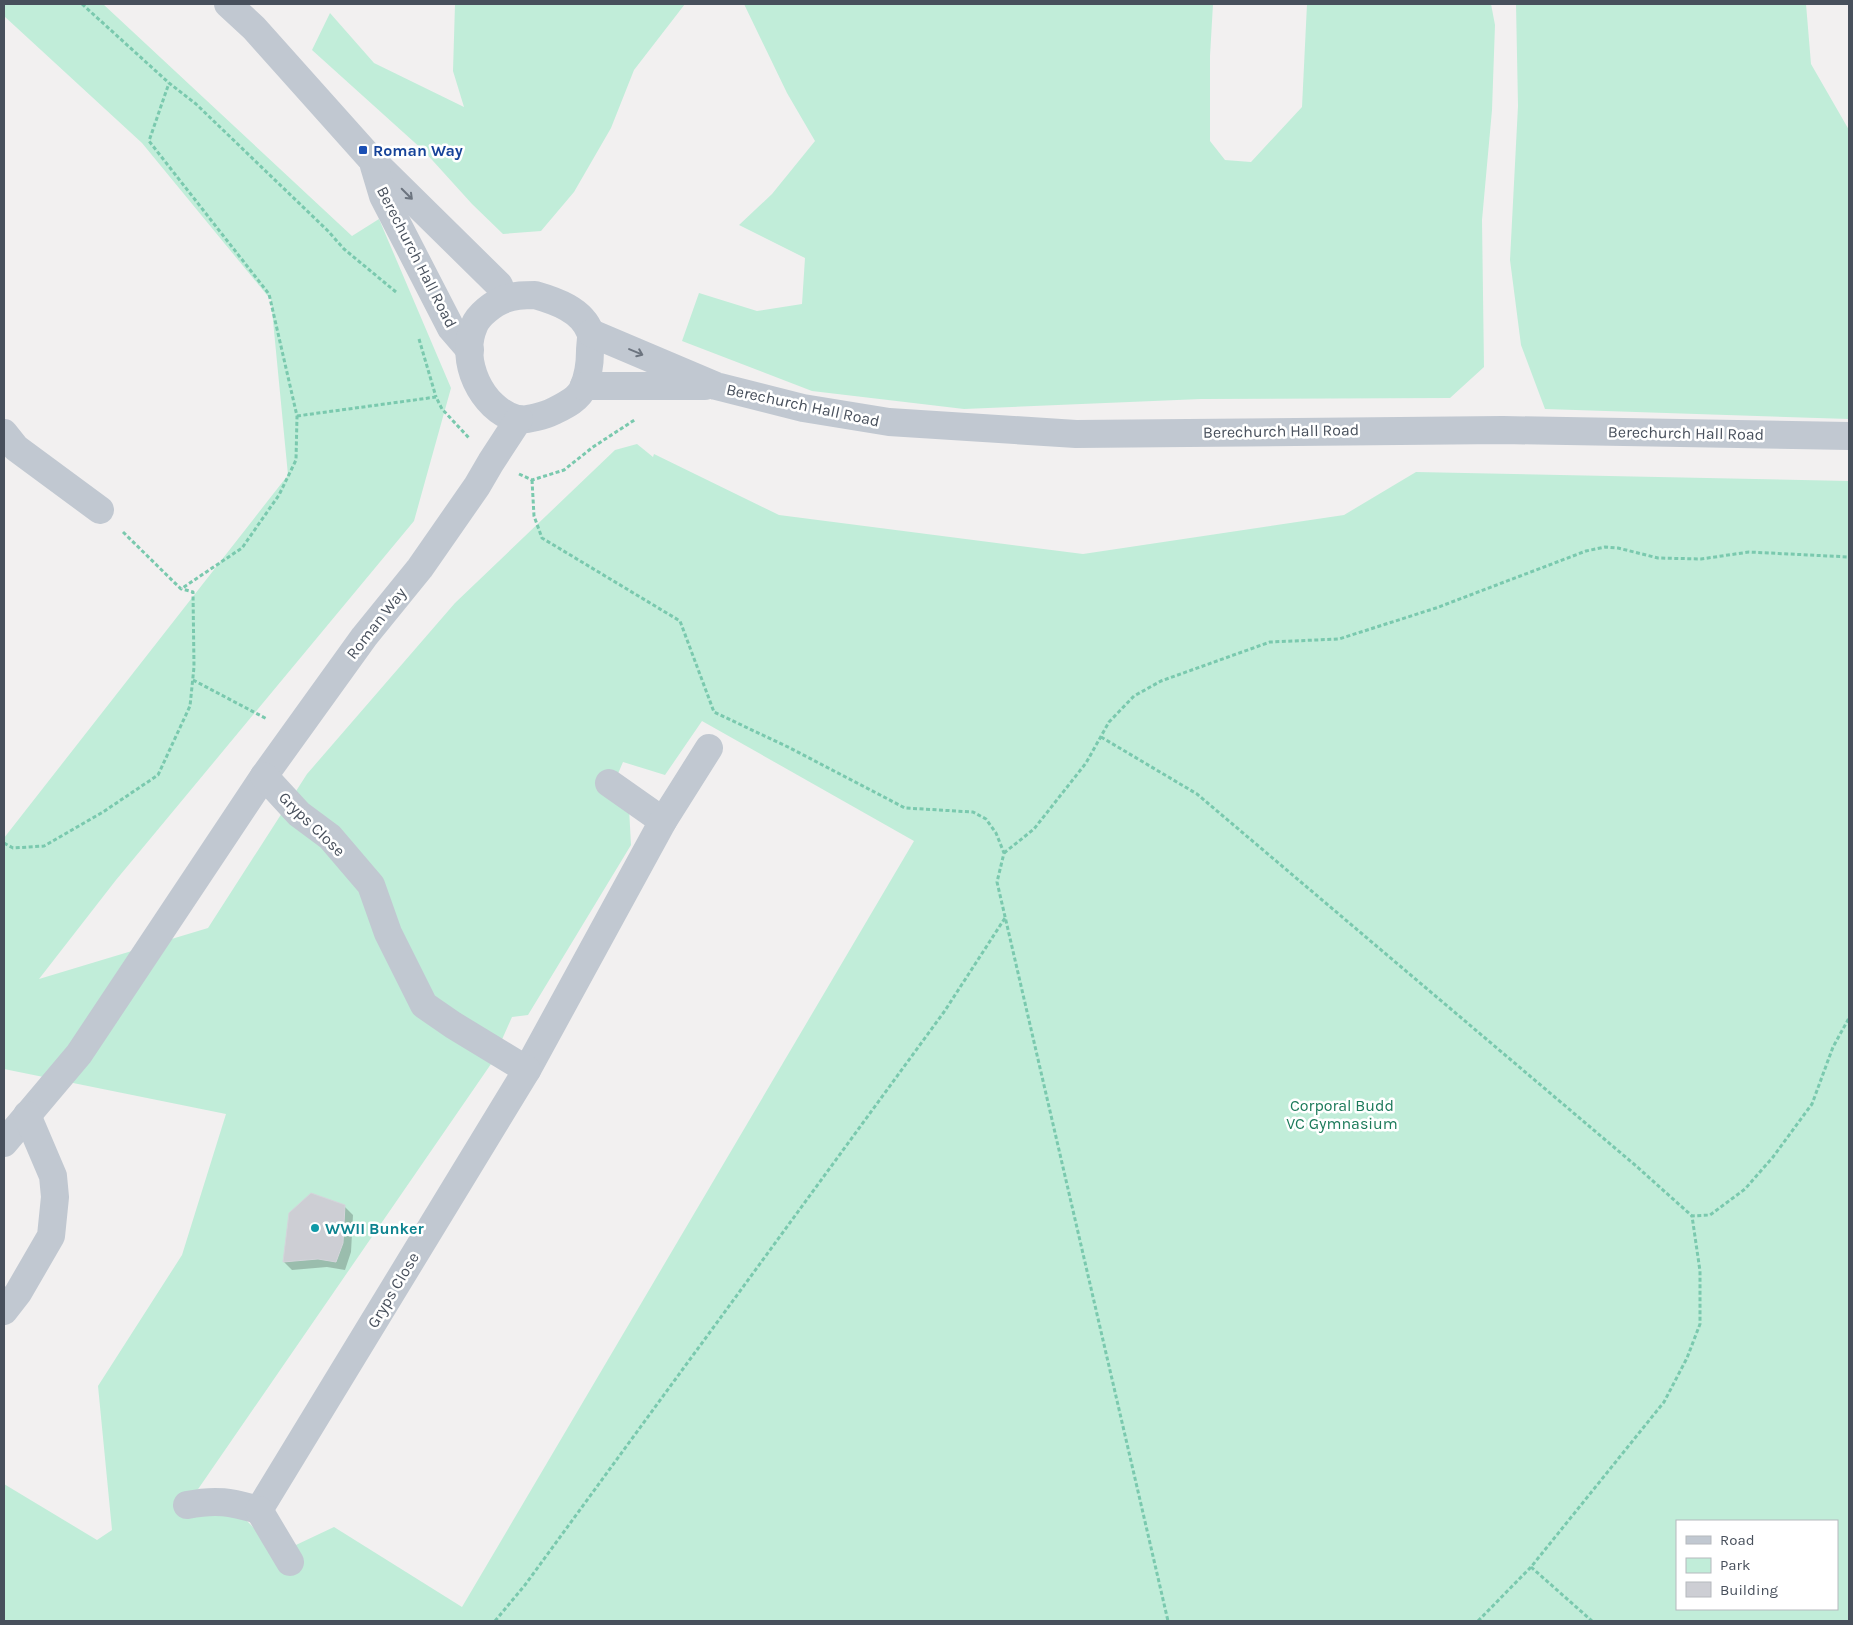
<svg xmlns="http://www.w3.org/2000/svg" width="1853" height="1625" viewBox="0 0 1853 1625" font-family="Karla,sans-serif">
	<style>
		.green { fill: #c1edd9; fill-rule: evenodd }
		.shadow { fill: #0003 }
		.building { fill: #cdced4; stroke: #d4d5db }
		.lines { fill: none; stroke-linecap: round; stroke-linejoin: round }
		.path { stroke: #7ac9ae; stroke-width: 3; stroke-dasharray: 4 2.5; stroke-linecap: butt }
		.minor { stroke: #c1c8d1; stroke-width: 28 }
		.oneway { stroke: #6c747f }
		.transit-dot { fill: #1a4fb4; stroke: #fff; stroke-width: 2 }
		.culture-dot { fill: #0f9aa8; stroke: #fff; stroke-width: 2 }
		.labels { text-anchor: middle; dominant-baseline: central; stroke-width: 5; stroke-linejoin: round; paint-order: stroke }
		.transit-label { font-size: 16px; font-weight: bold; fill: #164399; stroke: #fff; text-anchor: start }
		.street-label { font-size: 16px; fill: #48505c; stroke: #fff }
		.park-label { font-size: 16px; fill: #1c7a5a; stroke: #fff }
		.culture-label { font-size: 16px; font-weight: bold; fill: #0d838f; stroke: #fff; text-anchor: start }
	</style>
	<rect width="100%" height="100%" fill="#f2f0f0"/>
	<!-- green -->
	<g class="green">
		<path d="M4,4H103L352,236L379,219L451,388L414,521L116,880L39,979L208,928L307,774L455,603L615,450L637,444L653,457L654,454L779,515L1083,554L1344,515L1416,472L1849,481V1621H4V1484L97,1540L112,1530L98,1386L182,1255L226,1114L4,1069V838L288,475L271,300L142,143L4,16ZM702,721L914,841L462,1607L334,1527L279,1553L230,1504L183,1511L491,1064L512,1017L528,1015L631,845L629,808L611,790L623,762L665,775ZM1677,1521H1837V1609H1677Z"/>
		<path d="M455,4H685L634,70L611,128L574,192L541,231L503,234L472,204L424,151L312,50L330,13L374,63L464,107L453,71Z"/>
		<path d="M744,4H1213L1210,56V141L1225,160L1251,162L1302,107L1307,4H1491L1495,25L1492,110L1482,220L1484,367L1450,398L1201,399L964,409L812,391L682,341L699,293L757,311L802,304L805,258L739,225L772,194L815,141L787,93Z"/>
		<path d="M1516,4H1806L1811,64L1849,130V419L1545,409L1521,345L1510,260L1518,106Z"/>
	</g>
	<!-- shadow -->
	<path class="shadow" d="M344,1206L353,1215L351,1252L345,1270L327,1267L292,1270L284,1262L290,1214Z"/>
	<!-- building -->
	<path class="building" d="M311,1193L345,1205L343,1243L336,1262L318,1259L283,1262L289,1213Z"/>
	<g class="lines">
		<!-- path -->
		<g class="path">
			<path d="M82,4L169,83L196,104L328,231L344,249L396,292"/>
			<path d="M419,339L436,397"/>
			<path d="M297,416L436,397L442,409L470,439"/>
			<path d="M519,474L532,480L564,470L593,447L636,419"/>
			<path d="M532,480L534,516L542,538L680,621L714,712L790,748L905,808L973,812L986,819L996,833L1004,853L997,882L1168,1621"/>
			<path d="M123,532L181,589L242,548L279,495L296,460L297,416L269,294L149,141L169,83"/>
			<path d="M193,680L267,719"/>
			<path d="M1101,737L1197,794L1635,1165L1692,1216"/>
			<path d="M4,843L13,848L44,846L103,812L158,775L190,706L194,667L193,592L182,589"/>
			<path d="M1004,853L1034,829L1086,763L1109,722L1134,696L1161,681L1270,642L1339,639L1436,608L1586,551L1605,547L1618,548L1658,558L1701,559L1749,552L1849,557"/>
			<path d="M1531,1567L1592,1621"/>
			<path d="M495,1621L525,1585L944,1012L1005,918"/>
			<path d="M1478,1621L1531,1567L1664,1402L1687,1358L1700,1324V1271L1692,1216L1710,1215L1745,1189L1773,1157L1812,1104L1833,1047L1849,1018"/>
		</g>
		<!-- minor -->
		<g class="minor">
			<path d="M228,4L254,28L372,160L499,285L504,299"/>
			<path d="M374,166L383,196L451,328L470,350"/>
			<path d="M535,295C556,301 582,310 590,332C592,337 590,345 590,351C590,363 588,377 583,388C579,399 564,406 554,411C546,415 526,421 517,419C481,409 459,360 474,326C478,315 494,303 505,299C515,295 525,295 535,295Z"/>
			<path d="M591,333L716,386L803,408L889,422L1076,434L1503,430L1849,436"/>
			<path d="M584,386H705"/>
			<path d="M4,433L16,448L100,510"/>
			<path d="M609,783L663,821"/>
			<path d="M527,1070L663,821L709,748"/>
			<path d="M4,1143L79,1054L264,776L364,637L420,568L477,486L491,462L519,419"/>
			<path d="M4,1311L18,1293L51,1236L55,1197L53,1176L27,1115"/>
			<path d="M187,1505C217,1499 230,1502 259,1510L527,1070L453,1025L424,1005L388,933L371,885L330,837L299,814L264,776"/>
			<path d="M259,1510L290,1562"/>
		</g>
	</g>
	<!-- one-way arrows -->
	<defs><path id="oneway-shaft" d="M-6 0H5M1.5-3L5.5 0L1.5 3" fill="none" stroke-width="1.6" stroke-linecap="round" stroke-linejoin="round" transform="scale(1.25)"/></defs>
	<g class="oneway">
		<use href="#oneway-shaft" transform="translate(407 194) rotate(45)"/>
		<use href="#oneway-shaft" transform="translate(636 352) rotate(23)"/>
	</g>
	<!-- markers -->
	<rect class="transit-dot" x="358" y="145" width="10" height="10" rx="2.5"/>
	<circle class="culture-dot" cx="315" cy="1228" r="5"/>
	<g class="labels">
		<!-- transit labels -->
		<g class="transit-label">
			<text x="373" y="150">Roman Way</text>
		</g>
		<!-- street labels -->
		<g class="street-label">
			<text transform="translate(417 257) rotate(63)">Berechurch Hall Road</text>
			<text transform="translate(803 405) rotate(12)">Berechurch Hall Road</text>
			<text transform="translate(1281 431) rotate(-1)">Berechurch Hall Road</text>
			<text transform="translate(1686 433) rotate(1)">Berechurch Hall Road</text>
			<text transform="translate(376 623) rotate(-52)">Roman Way</text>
			<text transform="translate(312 824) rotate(44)">Gryps Close</text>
			<text transform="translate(393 1290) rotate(-59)">Gryps Close</text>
		</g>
		<!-- park labels -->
		<g class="park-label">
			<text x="1342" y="1105">Corporal Budd<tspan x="1342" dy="18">VC Gymnasium</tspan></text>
		</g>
		<!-- culture labels -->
		<g class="culture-label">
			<text x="325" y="1228">WWII Bunker</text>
		</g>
	</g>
	<!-- border -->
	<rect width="1853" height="1625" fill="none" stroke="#48505c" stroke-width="10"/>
	<!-- legend -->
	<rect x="1676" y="1520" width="162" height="90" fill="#ffffff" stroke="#b6b9be"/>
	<rect x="1686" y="1536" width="25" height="8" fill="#c1c8d1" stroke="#b6b9be"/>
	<text x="1720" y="1545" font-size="15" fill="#48505c">Road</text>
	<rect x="1686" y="1558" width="25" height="15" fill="#c1edd9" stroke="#b6b9be"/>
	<text x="1720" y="1570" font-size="15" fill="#48505c">Park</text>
	<rect x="1686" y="1582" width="25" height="15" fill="#cdced4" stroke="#b6b9be"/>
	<text x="1720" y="1595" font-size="15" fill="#48505c">Building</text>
</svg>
